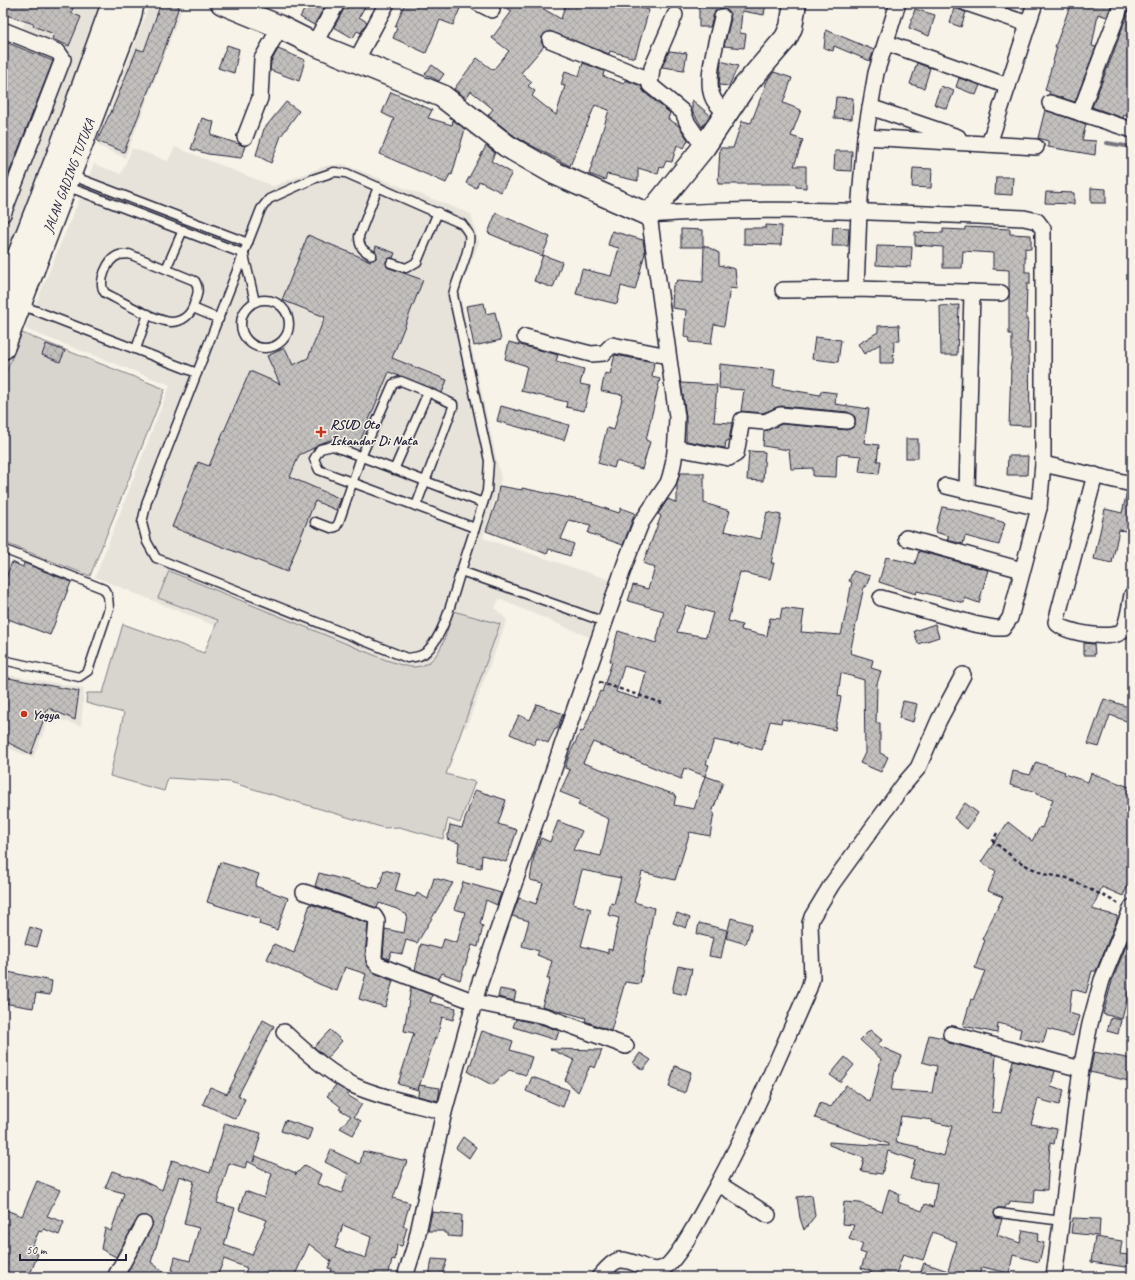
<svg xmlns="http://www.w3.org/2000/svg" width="1135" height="1280" viewBox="0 0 1135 1280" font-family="Caveat,sans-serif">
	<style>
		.built { fill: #e7e3db }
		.green { fill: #d8d5cf; stroke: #7d7c85 }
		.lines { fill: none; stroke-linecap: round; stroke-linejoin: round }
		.stream { stroke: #76747f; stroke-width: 4 }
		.building { fill: url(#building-cross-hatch); stroke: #22223b; fill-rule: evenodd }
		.lane-casing { stroke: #22223b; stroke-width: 11 }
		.street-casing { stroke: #22223b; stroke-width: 18 }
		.secondary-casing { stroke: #22223b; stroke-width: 25 }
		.path { stroke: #22223b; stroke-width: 2.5; stroke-dasharray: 4 3; stroke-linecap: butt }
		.lane { stroke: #f7f3e8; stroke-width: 8 }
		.street { stroke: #f7f3e8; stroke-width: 15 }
		.secondary { stroke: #f7f3e8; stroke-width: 22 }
		.poi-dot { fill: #c8321e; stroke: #f7f3e8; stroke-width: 1.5 }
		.labels { text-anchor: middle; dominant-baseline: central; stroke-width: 3; stroke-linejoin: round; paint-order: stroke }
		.street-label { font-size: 14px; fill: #22223b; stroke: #f7f3e8 }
		.poi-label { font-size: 14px; font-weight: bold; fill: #22223b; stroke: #f7f3e8; text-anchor: start }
	</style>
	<defs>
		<pattern id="building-cross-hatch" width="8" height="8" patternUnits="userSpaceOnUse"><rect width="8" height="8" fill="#c2bfbd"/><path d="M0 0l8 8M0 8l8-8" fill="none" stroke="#a6a4a3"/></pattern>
	</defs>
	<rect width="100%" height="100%" fill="#f7f3e8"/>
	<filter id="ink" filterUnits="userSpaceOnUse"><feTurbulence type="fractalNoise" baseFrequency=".025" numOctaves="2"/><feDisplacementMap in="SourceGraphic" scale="8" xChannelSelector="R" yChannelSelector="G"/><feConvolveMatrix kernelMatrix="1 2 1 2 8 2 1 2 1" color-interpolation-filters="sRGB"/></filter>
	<g filter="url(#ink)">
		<!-- built -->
		<g class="built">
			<path d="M32,3H104L3,267V140L40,50L18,40Z"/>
			<path d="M150,3H184L125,158L97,145Z"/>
			<path d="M175,147L273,186L325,166L343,164L471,214L479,243L459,291L501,479L483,538L614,581L594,639L499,599L495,608L507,620L466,728L95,577L170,385L25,329L94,164L121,174L132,148L168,161Z"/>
			<path d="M3,674L84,688L81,726L50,717L33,758L3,746Z"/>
		</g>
		<!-- green -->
		<g class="green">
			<path d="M22,333L165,389L90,576L3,542V380Z"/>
			<path d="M169,571L386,660C394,662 404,667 413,667C441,667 446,633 453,611L500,624L446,774L475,782L460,823L448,819L443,839L399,827L384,828L230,782L168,778L164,791L110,776L124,713L86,703L87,693H103L123,624L204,653L218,620L158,598Z"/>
		</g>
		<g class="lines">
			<!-- stream -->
			<path class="stream" d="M1107,143L1132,147"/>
		</g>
		<!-- building -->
		<g class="building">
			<path d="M5,3H75L71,13L81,17L69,46L52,39L54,34L33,26L34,24L3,14Z"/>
			<path d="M161,3H180L163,54L124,152L97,141L109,115H110L137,49L144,51Z"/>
			<path d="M308,3H319L325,6L314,25L300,17Z"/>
			<path d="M350,3H367L359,17L367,22L361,33L357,31L353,38L334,27L344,9L346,10Z"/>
			<path d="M405,3H453L461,6L453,25L440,20L426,53L393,38L397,28L395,27Z"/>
			<path d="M498,3H533L561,19L566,3H625L649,10L635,58L610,51L609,54L549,31L542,37L541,42L544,46L521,73L532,82L528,86L535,91L532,96L556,115L565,86L561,85L565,71L579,76L583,63L604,71L603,76L624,84L625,80L641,86L644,92L670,113L668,119L678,125L688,140L684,148L677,145L672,162L666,161L663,168L660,167L658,174L638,168V181L607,174L605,180L589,174L609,110L595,105L570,166L516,137L500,125L488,115L493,109L471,91L466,98L454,89L477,58L493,70L509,51L492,38L512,11Z"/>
			<path d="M699,3H766L764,15L742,11L740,33L746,34L744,48L724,46L731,19L730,14L724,8L715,11L710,27H699Z"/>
			<path d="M1071,3H1112L1107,17L1098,14L1092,46L1096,47L1075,102L1049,94L1050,92L1045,90L1057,47H1055Z"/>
			<path d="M1131,3H1132V118L1124,115L1123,118L1092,107L1113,54Z"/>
			<path d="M954,8L966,12L961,27L950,23Z"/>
			<path d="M915,9L935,15L929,36L909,28Z"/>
			<path d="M826,30L874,50L870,61L834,46L833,51L824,48Z"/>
			<path d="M3,41L53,61L4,186H3Z"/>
			<path d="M227,45L239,49L234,73L218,68Z"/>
			<path d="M278,49L305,60L299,81L270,70L271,62Z"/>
			<path d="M669,51L687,53L684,70L662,67Z"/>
			<path d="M721,61L738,66L729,86L719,85Z"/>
			<path d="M917,63L930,68L924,88L910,84Z"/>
			<path d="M432,65L444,74L439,81L425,74Z"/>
			<path d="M774,72L792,78L783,103L801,110L791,136L803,140L794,166H806V188L796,187V184H718L720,148H733L742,121L751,123L768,79Z"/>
			<path d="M959,78L980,85L976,95L956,87Z"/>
			<path d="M941,86L954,91L947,109L934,104Z"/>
			<path d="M391,92L432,110L428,118L452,125L453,120L465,129L452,175L450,174L446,183L380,154L394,119L382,113Z"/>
			<path d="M836,97L853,98L852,119L834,118Z"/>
			<path d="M692,100L710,115L702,127L692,110Z"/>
			<path d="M286,102L299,111L281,136L271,163L256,155L264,129Z"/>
			<path d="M1045,110L1086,124L1082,140L1096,141L1095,155L1048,147V141L1038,138Z"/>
			<path d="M202,118L214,122L211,135L245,146L241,158L208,154L191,149Z"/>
			<path d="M486,146L495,153L491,161L512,173L501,192L479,181L476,188L466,183Z"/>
			<path d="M835,151H852L851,171L834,170Z"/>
			<path d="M913,168L932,169L931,188L912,187Z"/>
			<path d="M996,177H1013L1012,195L995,194Z"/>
			<path d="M1091,188L1106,189V203H1091Z"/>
			<path d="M1046,192L1074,193V204L1045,203Z"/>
			<path d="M496,213L550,237L542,256L488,233Z"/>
			<path d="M766,225L782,226L781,245L744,244V228H766Z"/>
			<path d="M833,227L849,228L848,246H832Z"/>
			<path d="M965,227L1010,229V234L1031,235V249L1025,248V272H1030V284H1027L1026,320H1028L1027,343H1029L1030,426L1009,425L1011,369H1010L1012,358V334H1009V270L993,269V253L963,251L962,268H943V247L915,245V232L943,233V229L965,230Z"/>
			<path d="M681,229L703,230V247H681Z"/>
			<path d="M612,231L643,240L645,253L635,290L621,286L617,304L576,294L582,269L611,276L619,248L608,245Z"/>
			<path d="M308,235L370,261L377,257L375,250L376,246L395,253L393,258H390L386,261L387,267L423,280L392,358L447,380L442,393L389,372L358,446L337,438L318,444L314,448L299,455L290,477L341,499L336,510L315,501L287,572L172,527L198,462L209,466L250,371L280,384L267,356L285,348L293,365L308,358L325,317L282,300Z"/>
			<path d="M704,245L719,253V265L735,269L737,289L730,288L724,326L714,324L711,344L689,342L690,338L684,337L686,310L672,308L673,285L678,280L703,282Z"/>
			<path d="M877,246L912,247L911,267L876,265Z"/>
			<path d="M543,255L562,262L553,288L534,281Z"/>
			<path d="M484,303L486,314L495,312L501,340L474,346L466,306Z"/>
			<path d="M959,305L957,355H941L940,306Z"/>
			<path d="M899,325L900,341H894L893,363H880V344L864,354L858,344L878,332V326Z"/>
			<path d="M815,337L841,340L838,362L812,359Z"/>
			<path d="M509,342L558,355L556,361L584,369L580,384L590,386L584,411L566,407L567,402L521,391L527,366L505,359Z"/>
			<path d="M46,344L65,351L60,362L42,355Z"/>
			<path d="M615,355L654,362L652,377L660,379L646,440L650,442L642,469L616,461L614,468L598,463L607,428L614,430L623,395L601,391L605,373L610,374Z"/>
			<path d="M720,364L775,370L773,387L820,395L821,391L836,393L835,404L869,409L864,443L879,445L877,461H881L879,474L859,472L861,456L840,454L837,455L836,477L813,476V468L791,469L789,450L763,446L764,431L782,424L847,430L855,426V417L848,412L781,406L763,413L741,411L744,390L719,388Z"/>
			<path d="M681,383L717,385L714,422L732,423L729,441H726L725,448L686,441V416Z"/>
			<path d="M501,406L569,425L564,440L497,421Z"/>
			<rect x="906" y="439" width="12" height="19"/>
			<path d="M749,451L765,452L763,481L747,480Z"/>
			<path d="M1008,456H1028L1027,475H1007Z"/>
			<path d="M680,473H704V503L730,511L724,531L761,539L767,512L781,515L771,563H774L770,579L740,572L728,621L742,625L741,630L767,636L770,618L780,619L782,608L804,611L801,632L841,635L848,603L852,582L849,581L853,571L870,576L866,587L864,586L850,653L873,660L871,668L881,671L877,684L876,723H880V753L888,757L881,772L860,763L865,753L864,680L841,673L838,696L841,697L835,730L782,719L781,723L770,721L762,750L738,743V745L714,740L706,764L709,765L705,776L723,782L712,813H714L710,836L690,832L675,880L642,872L634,902L654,908L640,984L625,982L611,1031L585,1021L586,1018L542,1006L550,979H547L552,961L537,955L539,951L522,946L529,921L512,916L519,898L536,904L543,883L530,880L534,856L541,838L550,842L558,821L582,831L573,850L601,856L609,819L578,805L580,800L560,792L570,770L565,768L569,755L581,731L583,732L600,691L602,692L612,662L610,661L618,631L656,643L664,611L628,601L633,585L648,589L655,568L643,563L661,516L658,514L668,499L677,503V483ZM686,605L713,613L706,637L677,632ZM624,666L646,672L639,699L616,692ZM593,742L681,779L684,768L705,776L694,809L674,805L676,795L583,763ZM582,870L621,878L614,904L611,903L608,915L619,918L612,950L608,949V953L581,946L591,909L573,904Z"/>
			<path d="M499,486L522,490V488L593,503L592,504L619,513L621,508L635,513L623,545L588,533L591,525L569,520L561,539L574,544L570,556L549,549L547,554L486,531L497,500Z"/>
			<path d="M1127,492L1132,493V532L1119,530L1112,563L1094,559L1105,509L1122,513Z"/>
			<path d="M942,507L967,511L1005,523L999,545L965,536L963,544L947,540L949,536L935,532Z"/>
			<path d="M919,551L988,570L979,603L965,598L964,603L917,591L916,594L879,582L886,557L915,564Z"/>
			<path d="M12,562L23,567L24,563L71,582L50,635L3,617V585Z"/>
			<path d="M935,624L939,637L918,644L914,631Z"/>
			<path d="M1084,643L1094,644L1095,655H1084Z"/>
			<path d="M3,677L79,691L75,720L48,708L31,754L3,740Z"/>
			<path d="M1104,699L1132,708V723L1110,715L1099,747L1088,744Z"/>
			<path d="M903,701L917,704L913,722L899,718Z"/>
			<path d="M537,704L563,714L557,729H555L548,743L537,738L534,745L510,734L519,715L530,720Z"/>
			<path d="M1036,762L1065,772L1064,774L1088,782L1091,773L1132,788V876L1123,896L1102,887L1092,909L1117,916V920L1096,971H1092L1086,993L1072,989L1069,1013L1079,1016L1073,1036L1047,1029L1043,1043L1019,1038L1021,1029L998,1023L997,1033L963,1026L971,999L973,1000L985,971L975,968L985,940L982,939L1003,897L988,891L996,871L981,862L1008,822L1032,841L1040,827L1042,828L1053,799L1036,794L1037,792L1010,785L1013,771L1030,775Z"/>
			<path d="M475,790L506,800L498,824L517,830L506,862L482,855L481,868L457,863L459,843L447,839L450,825L462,828Z"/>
			<path d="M965,803L978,813L967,829L954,818Z"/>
			<path d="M220,862L259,874L255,886L288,898L277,930L259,924L260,919L207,902Z"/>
			<path d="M384,870L400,874L395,891L415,897L417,893L428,899L434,878L453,883L417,943L406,940L402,954L391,952L389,959L383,957L385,929L404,933L407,915L397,909L379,903L377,908L315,886L319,873L379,889Z"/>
			<path d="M463,882L501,893L497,905L486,900L480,924L483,926L478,947L472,945L460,980L442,973L439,979L415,970L421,944L441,949L444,939L457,943L465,912L454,909Z"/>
			<path d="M310,904L368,923L365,955L367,965L374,973L393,981L385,1007L359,999L366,974L345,967L337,991L319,984L267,959L274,944L294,953Z"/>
			<path d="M677,913L690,918L686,928L673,923Z"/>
			<path d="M731,918L752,924L746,944L726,938Z"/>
			<path d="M699,923L727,930L721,958L709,956L713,938L697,934Z"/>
			<path d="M30,927L42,931L37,947L25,944Z"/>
			<path d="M1132,931V978L1122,1019L1103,1014L1112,981Z"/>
			<path d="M678,966L692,969L686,995L672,992Z"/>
			<path d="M3,971L52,981L50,995L36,993L33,1008L3,1003L6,987L3,986Z"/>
			<path d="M411,987L432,995L430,1002L456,1008L453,1020L442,1017L437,1038H435L418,1090L398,1084L414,1033L404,1031Z"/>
			<path d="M500,989L516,992L514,1001L498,997Z"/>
			<path d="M1111,1018L1121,1020L1118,1034L1107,1031Z"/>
			<path d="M516,1019L543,1025L559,1031L556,1040L513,1027Z"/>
			<path d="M263,1020L274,1026L238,1096L245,1099L236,1119L203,1104L210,1087L227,1094Z"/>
			<path d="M330,1030L342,1041L327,1058L314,1047Z"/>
			<path d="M870,1030L882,1040L877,1045L902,1056L895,1072L891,1090L932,1093L937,1066L922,1062L929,1035L943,1038L949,1043L996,1055L992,1112L1001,1113L1013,1060L1055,1071L1051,1086L1064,1090L1059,1105L1038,1099L1031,1124L1057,1129L1054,1144L1050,1143L1047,1190L1035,1189L1034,1203L1010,1201L1009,1205H1006L1005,1208H997L994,1213L996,1218L1002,1219L997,1235L1020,1243L1023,1230L1039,1233L1037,1241L1044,1243L1039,1262L1013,1255L1009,1273L982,1267L978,1277H919L924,1263L948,1271L957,1242L933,1232L923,1260L903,1254L895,1277H870L871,1271L861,1268L866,1254L860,1252L863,1244L849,1239L854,1225L842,1224L844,1202L860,1203L882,1212L889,1189L900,1194L898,1202L922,1211L925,1204L933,1207L937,1183L910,1179L915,1160L888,1151L882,1174L861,1171L864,1158L829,1145V1142L889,1146V1144L815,1118L820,1103L831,1107L846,1085L870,1102L881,1059L860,1040ZM901,1116L933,1120L932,1122L952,1126L944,1156L918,1149L919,1147L896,1142Z"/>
			<path d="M482,1031L513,1041L510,1050L532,1057L526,1075L509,1070L492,1085L468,1072Z"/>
			<path d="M550,1049L602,1050L595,1068L590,1066L578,1092L565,1080L574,1060Z"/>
			<path d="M1094,1052L1132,1059L1129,1081L1090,1072Z"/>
			<path d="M640,1053L651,1060L643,1070L633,1063Z"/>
			<path d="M845,1057L854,1065L840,1082L830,1075Z"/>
			<path d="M675,1066L691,1072L685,1093L669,1087Z"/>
			<path d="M532,1077L569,1090L563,1107L526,1091Z"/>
			<path d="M336,1085L350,1093L347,1095L362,1104L354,1117L361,1121L353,1135L340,1128L351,1116L339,1109L341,1107L327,1096Z"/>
			<path d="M419,1085L440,1088L438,1101L418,1096Z"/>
			<path d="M285,1120L312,1129L308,1140L281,1131Z"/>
			<path d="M225,1123L261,1133L253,1162L256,1156L296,1173L295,1175L305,1165L321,1174L317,1184L342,1193L348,1174L325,1162L331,1150L360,1164L363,1151L407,1161L393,1198L410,1203L403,1226L407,1227L402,1246L397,1245L395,1260L392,1259L388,1277H328L332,1269L328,1268L331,1261L309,1244L294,1277H243L247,1268L224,1259L217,1277L171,1275L175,1257L190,1261L199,1228L184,1224L194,1181L179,1176L151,1262L170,1277H134L126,1275L153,1223L148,1216L139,1217L116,1257L101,1249L105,1228L111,1231L124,1193L105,1188L112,1171L141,1180L162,1190L172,1160L210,1173ZM247,1161L272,1174L264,1198L245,1191L239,1210L267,1220L252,1255L224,1245L235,1208L217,1203L229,1163L245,1168ZM343,1225L371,1237L366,1258L335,1248Z"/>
			<path d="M463,1137L476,1147L469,1158L456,1148Z"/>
			<path d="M37,1181L60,1190L47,1216L64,1222L59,1235L44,1229L42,1232L39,1231L30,1251L38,1254L29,1277H3V1209L22,1216Z"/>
			<path d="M812,1195L815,1216L804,1230L800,1218L797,1197Z"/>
			<path d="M432,1212L462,1215L461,1237L447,1236V1233H444V1231H428Z"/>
			<path d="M1073,1218L1100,1219L1099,1236L1071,1233Z"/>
			<path d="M1095,1237L1122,1241L1120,1254L1128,1255L1126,1267L1091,1262Z"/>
			<path d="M432,1259L447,1260L441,1277H429Z"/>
		</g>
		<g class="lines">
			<!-- lane casing -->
			<g class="lane-casing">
				<g id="lane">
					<path d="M70,175L248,243"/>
					<path d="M66,186L244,254"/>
					<path d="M129,254L195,281C200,289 197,296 194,304C191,315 182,322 171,322C155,321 121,301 105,293C97,283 107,259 119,255C122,254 126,255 129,254Z"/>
					<path d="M244,255L255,302"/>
					<path d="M372,255C363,251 359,247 359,236L378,187"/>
					<path d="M391,263L406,268L417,262L438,212"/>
					<path d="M166,269L183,230"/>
					<circle cx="265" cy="324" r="24"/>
					<path d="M21,305L197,373L147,501L142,523L147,542L156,558L407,658C414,657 422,657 427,651C445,634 453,595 461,571"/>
					<path d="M193,308L219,319"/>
					<path d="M136,349L148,314"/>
					<path d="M197,373L261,209L269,199L313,179L334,172L346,173L462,224C464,227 468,231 469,235C472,247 456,280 453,295L489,461L487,491L461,571L605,622"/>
					<path d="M394,470L428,392L453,404V407L416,506"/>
					<path d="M315,522L331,528L336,527L339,522L361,457L393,384L401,381L428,392"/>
					<path d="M475,528L319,470L314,459L320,449L333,446L483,503"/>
					<path d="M3,549L104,589L108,596L109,608L88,671L79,677L3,660"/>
					<path d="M999,1213L1062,1221"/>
				</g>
			</g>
			<!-- street casing -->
			<g class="street-casing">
				<g id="street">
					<path d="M478,3L492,10"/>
					<path d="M966,3L1028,24"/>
					<path d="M675,15L652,68L650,85L683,112L687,122L704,147"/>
					<path d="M722,17C718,37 703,82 714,100C717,105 722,109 726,114"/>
					<path d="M3,30L58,52L63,59L3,214"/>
					<path d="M550,40L650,80"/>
					<path d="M887,43L1008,86"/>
					<path d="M314,44L337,3"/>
					<path d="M356,61L387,3"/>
					<path d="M1050,103L1132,130"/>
					<path d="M870,107L958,137"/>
					<path d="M1080,113L1122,3"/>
					<path d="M245,137L260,98L262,59L275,36L278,26"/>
					<path d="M865,137L1036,147"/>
					<path d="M989,144L1035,3"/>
					<path d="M856,289L859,211L865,137L876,73L898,3"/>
					<path d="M783,290L856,289L1001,293"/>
					<path d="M525,337L591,354L604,353L612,345L668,356"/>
					<path d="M676,448L729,458L736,454L742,420L765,422L780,415L847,421"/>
					<path d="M1095,475L1056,622C1063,633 1114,641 1122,631C1128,624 1130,603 1132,595"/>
					<path d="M946,486L1039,508"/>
					<path d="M967,491L972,292"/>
					<path d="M906,538L1022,570"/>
					<path d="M881,598L974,624L995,628H1003L1010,618L1039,508L1043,464L1132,484"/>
					<path d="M304,892L374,916L377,921L374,955V960L378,965L475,1002L545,1016L626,1046"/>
					<path d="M284,1032C305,1052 329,1073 355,1086C381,1098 416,1104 444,1112"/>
					<path d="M951,1034L1081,1069"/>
					<path d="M719,1184L768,1215"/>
					<path d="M115,1277L144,1224"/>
					<path d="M405,1277L416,1242L444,1112L479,985L626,561L641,523L668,483C676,461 676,439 677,417L649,215C774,205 899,213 1024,218L1037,221L1043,229V464"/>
					<path d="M599,1277C604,1272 612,1261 620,1260C638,1259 653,1280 670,1263C685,1246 697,1222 708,1202C747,1133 777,1060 809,988L812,978L810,923L812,917L832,884L905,783L918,768L939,720L963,675"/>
					<path d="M1054,1277L1081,1069L1090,1024L1102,980L1132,907"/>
				</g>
			</g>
			<!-- secondary casing -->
			<g class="secondary-casing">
				<g id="secondary">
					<path d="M222,3L278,26L314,44L442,96L507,146L554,173L649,215L704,147L744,87L786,38L791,27L795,3"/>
					<path d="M3,296L61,147L113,3"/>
					<path d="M3,348L129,20L133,3"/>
				</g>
			</g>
			<!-- path -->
			<g class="path">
				<path d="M599,682L662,703"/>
				<path d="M997,833L993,841L1015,859L1027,866L1044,874L1067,878L1118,903"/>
			</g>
			<!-- lane -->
			<use href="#lane" class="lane"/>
			<!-- street -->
			<use href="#street" class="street"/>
			<!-- secondary -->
			<use href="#secondary" class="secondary"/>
		</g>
	</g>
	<!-- markers -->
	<g class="poi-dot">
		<path d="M319 426h4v4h4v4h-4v4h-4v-4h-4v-4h4z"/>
		<circle cx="24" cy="714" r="4"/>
	</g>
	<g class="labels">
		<!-- street labels -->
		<g class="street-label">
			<text transform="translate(69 176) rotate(-69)">JALAN GADING TUTUKA</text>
		</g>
		<!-- poi labels -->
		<g class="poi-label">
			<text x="330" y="424">RSUD Oto<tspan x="330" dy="16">Iskandar Di Nata</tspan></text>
			<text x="32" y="714">Yogya</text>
		</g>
	</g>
	<!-- margin -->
	<rect width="1135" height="1280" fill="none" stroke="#f7f3e8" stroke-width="16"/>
	<rect x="8" y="8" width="1119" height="1264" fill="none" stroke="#22223b" stroke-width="1.5" filter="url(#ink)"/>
	<!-- scale -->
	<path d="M20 1254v6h106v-6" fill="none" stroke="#22223b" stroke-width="2"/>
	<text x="26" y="1254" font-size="12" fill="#22223b" stroke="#f7f3e8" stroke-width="3" paint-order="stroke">50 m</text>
</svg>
